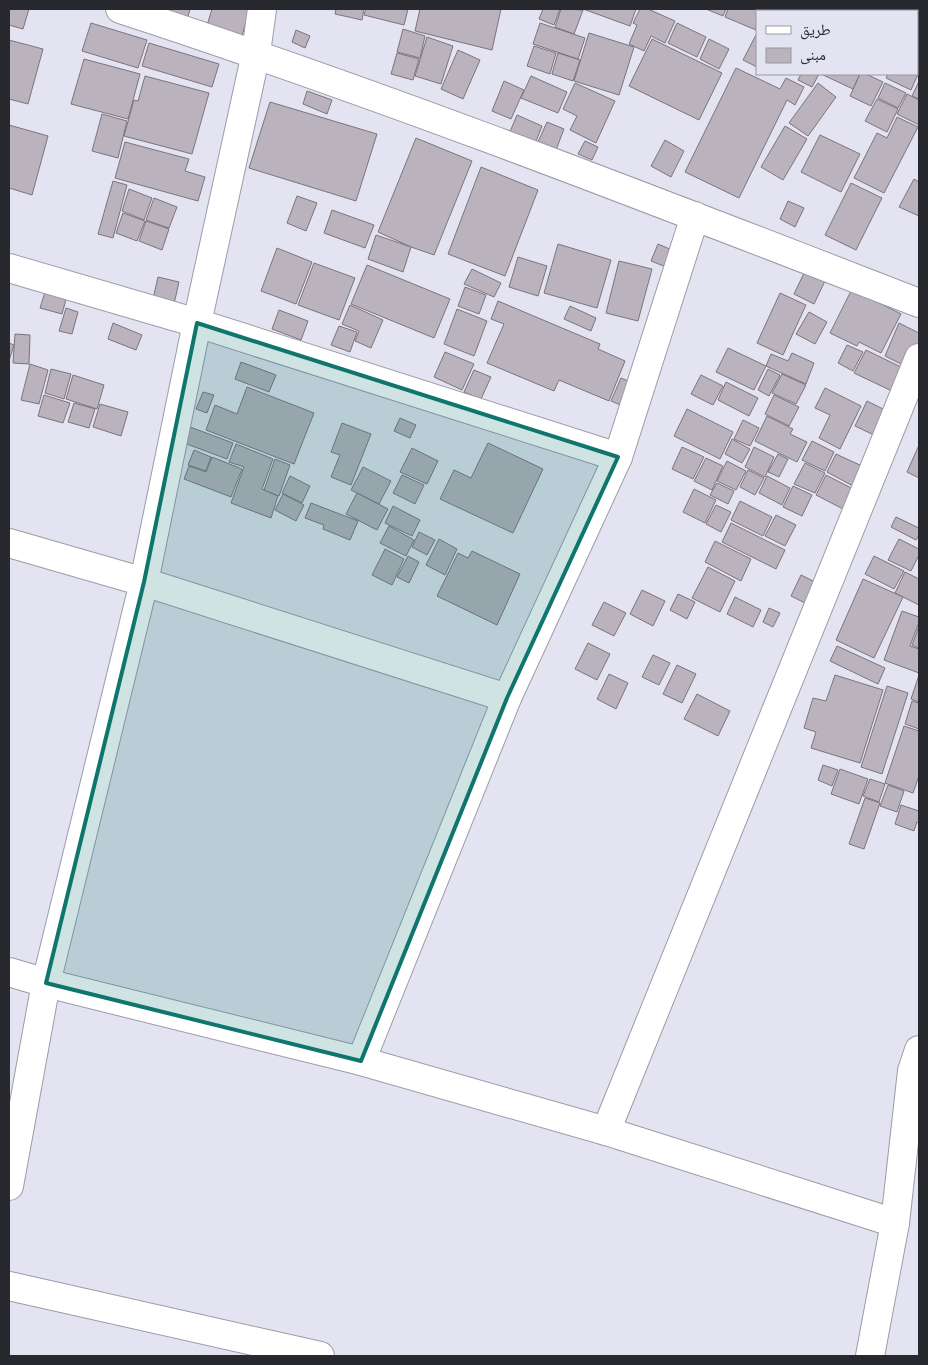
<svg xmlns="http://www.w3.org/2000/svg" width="928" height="1365" viewBox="0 0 928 1365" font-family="'Source Sans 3','Noto Naskh Arabic',sans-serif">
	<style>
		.building { fill: #bab2bd; stroke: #7b747e }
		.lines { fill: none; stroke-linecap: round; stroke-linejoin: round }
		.minor-casing { stroke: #9c9ca9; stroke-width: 30 }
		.minor { stroke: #fff; stroke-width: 28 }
		.marked { fill: #0f766e; fill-opacity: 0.2; stroke: #0f766e; stroke-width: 4; stroke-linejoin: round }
	</style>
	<rect width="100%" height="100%" fill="#e3e3f1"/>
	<!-- building -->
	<g class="building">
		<path d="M9,9H29L23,29L9,25Z"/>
		<path d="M145,9H190L186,24Z"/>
		<path d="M212,9H250L240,42L205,32Z"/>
		<path d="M336,9H364L362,20L335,14Z"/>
		<path d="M366,9H408L404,25L364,15Z"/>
		<path d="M420,9H501L492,50L415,31Z"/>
		<path d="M543,9H560L554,25L539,19Z"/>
		<path d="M561,9L583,10L574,34L555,27Z"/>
		<path d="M583,9H636L630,26Z"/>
		<path d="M640,9H648L675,21L665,43L651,36L644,51L629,44L637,25L633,23Z"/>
		<path d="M706,9H726L723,16Z"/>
		<path d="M728,9H765L764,11H757L756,30L725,17Z"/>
		<path d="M792,9H820L819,11H798Z"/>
		<path d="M827,9H874L880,11H826Z"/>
		<path d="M91,23L147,40L138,68L82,51Z"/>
		<path d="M540,23L585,38L578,59L533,44Z"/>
		<path d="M677,23L706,37L697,57L668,43Z"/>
		<path d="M403,29L425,36L420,58L397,52Z"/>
		<path d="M296,30L310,36L305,48L292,42Z"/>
		<path d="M589,33L634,47L619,95L574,81Z"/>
		<path d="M757,33V67L743,60Z"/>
		<path d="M427,37L453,46L441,84L415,76Z"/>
		<path d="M652,39L722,73L699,120L629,86Z"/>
		<path d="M709,39L729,49L719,69L700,59Z"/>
		<path d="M9,40L43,49L28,104L9,99Z"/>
		<path d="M149,43L219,64L212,87L142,66Z"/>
		<path d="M534,46L556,53L550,74L527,66Z"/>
		<path d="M917,46L919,47V72L911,90L886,78L888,74H917Z"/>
		<path d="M458,50L480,60L463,99L441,89Z"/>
		<path d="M397,53L419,59L413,80L391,74Z"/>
		<path d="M558,53L580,60L573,81L552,74Z"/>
		<path d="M84,59L140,74L128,119L71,104Z"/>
		<path d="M736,68L780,89L786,78L804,87L795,105L787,100L739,198L685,172Z"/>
		<path d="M801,74H819L812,87L798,80Z"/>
		<path d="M821,74H860L853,89Z"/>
		<path d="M860,74H866L883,82L871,106L850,96Z"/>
		<path d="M145,76L209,93L192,154L124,136L134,100L138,101Z"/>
		<path d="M531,76L567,92L558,113L521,98Z"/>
		<path d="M504,81L524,90L511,119L492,111Z"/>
		<path d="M919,81V99L912,96Z"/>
		<path d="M575,83L615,101L596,143L570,130L577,116L563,109Z"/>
		<path d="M818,83L836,97L808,136L789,123Z"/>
		<path d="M885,83L906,93L898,108L878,98Z"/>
		<path d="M307,91L332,100L327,114L303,104Z"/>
		<path d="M907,94L919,100V125L897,114Z"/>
		<path d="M877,99L898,109L887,132L865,121Z"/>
		<path d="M270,102L377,134L356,201L249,168Z"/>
		<path d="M102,114L127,121L118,158L92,151Z"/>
		<path d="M517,115L542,126L535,144L509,134Z"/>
		<path d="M897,117L918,127L884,193L854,178L877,133L887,138Z"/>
		<path d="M547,122L564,129L556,150L538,142Z"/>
		<path d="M9,125L48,136L32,195L9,188Z"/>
		<path d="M785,126L807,139L783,180L761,167Z"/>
		<path d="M820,135L860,154L841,192L801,172Z"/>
		<path d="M416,138L472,161L434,255L411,247L378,232Z"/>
		<path d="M665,140L684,151L671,177L651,166Z"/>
		<path d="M585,141L598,147L592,160L578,154Z"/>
		<path d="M125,142L189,159L185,171L205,177L198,201L115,178Z"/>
		<path d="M481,167L538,190L505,276L448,254Z"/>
		<path d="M914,179L919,182V216L899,207Z"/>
		<path d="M113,181L127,185L113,238L98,234Z"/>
		<path d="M851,183L882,198L856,250L825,235Z"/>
		<path d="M129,189L152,198L144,220L122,211Z"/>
		<path d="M297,196L317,203L306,231L287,223Z"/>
		<path d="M154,198L177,207L169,228L146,220Z"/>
		<path d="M788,201L804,208L795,227L780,219Z"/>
		<path d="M332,210L374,225L365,248L324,233Z"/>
		<path d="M123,213L145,221L137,241L116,233Z"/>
		<path d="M146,221L169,229L162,250L139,241Z"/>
		<path d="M376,235L411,247L403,272L368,259Z"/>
		<path d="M558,244L611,260L597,308L544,293Z"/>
		<path d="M658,244L672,250L666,267L651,261Z"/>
		<path d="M277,248L312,262L296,304L261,291Z"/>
		<path d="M518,257L547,266L538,296L509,287Z"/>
		<path d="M619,261L652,269L638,321L606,313Z"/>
		<path d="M314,263L355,278L339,320L298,305Z"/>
		<path d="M367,265L450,299L434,338L351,304Z"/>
		<path d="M472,269L501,283L494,297L464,284Z"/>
		<path d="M805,271L825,281L814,304L794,294Z"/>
		<path d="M158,277L179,282L174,304L153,299Z"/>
		<path d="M465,287L486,295L479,314L458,306Z"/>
		<path d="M46,289L67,296L62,314L40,308Z"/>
		<path d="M852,289L901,314L881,353L859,342L857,346L830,333Z"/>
		<path d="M780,293L806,305L783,355L757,343Z"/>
		<path d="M498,301L600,344L598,349L625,361L609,401L559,380L554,391L487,363L504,324L491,319Z"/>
		<path d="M350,305L383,320L371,348L355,341L359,331L342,324Z"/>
		<path d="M570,306L596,318L591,331L564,319Z"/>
		<path d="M66,308L78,312L72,334L59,331Z"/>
		<path d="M457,309L487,321L474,356L444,344Z"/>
		<path d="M279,310L308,321L301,340L272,329Z"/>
		<path d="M809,312L827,322L815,344L796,334Z"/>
		<path d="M113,323L142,335L136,350L108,339Z"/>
		<path d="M899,323L919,333V344L909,368L885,356Z"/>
		<path d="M339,326L357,332L350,352L331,345Z"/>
		<path d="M15,334L30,335L29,364L13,363Z"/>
		<path d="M9,343L14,345L9,361Z"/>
		<path d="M847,345L863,352L853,371L838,363Z"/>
		<path d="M728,348L766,366L754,390L716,372Z"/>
		<path d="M866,350L905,369L894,392L854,373Z"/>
		<path d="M445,352L474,364L462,390L434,377Z"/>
		<path d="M792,353L814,363L806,384L766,366L771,354L788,361Z"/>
		<path d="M241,362L276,375L269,392L235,379Z"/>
		<path d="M30,364L48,370L39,404L21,400Z"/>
		<path d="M51,369L71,374L64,399L45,393Z"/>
		<path d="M768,369L780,375L769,396L758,390Z"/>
		<path d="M474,370L491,377L481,399L464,392Z"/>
		<path d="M782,374L806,385L796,404L772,393Z"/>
		<path d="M73,375L104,385L97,409L66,399Z"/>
		<path d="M701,375L723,386L713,405L691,394Z"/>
		<path d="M621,378L635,384L625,407L611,401Z"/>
		<path d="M726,382L758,398L749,416L718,400Z"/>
		<path d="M247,387L314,413L294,464L206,430L215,405L237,414Z"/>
		<path d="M825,388L861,406L840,449L819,438L830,415L815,408Z"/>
		<path d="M203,392L214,395L207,413L196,409Z"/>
		<path d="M44,395L70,403L63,423L38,416Z"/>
		<path d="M774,395L799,407L789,426L765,414Z"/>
		<path d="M867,401L887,411L874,435L855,426Z"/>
		<path d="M74,403L95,409L89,428L68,422Z"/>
		<path d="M100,404L128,412L121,436L93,427Z"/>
		<path d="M687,409L733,432L720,459L674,436Z"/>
		<path d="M767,416L793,429L790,434L807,442L797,462L755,441Z"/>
		<path d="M400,418L416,425L410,438L394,431Z"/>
		<path d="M743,420L759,428L750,446L734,439Z"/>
		<path d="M342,423L371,434L351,485L331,477L340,455L331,452Z"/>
		<path d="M190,427L233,443L227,459L184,443Z"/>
		<path d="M732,439L750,449L742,463L725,454Z"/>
		<path d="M812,441L834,452L825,471L802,460Z"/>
		<path d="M488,443L543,469L513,533L440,499L454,470L471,478Z"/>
		<path d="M236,444L273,459L262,489L278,496L271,518L231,503L244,467L229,462Z"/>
		<path d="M919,445V478L907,472Z"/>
		<path d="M682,447L704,457L693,479L672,469Z"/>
		<path d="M754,447L774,457L765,477L745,467Z"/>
		<path d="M412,448L438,461L427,484L400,472Z"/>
		<path d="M194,450L211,457L206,471L188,465Z"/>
		<path d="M778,454L788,459L779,477L768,472Z"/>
		<path d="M836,454L862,466L853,486L827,472Z"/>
		<path d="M212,457L242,469L231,497L184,479L189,466L206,472Z"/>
		<path d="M706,458L723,466L712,490L694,481Z"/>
		<path d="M275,459L290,465L279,496L264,490Z"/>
		<path d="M727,461L746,471L736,490L717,481Z"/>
		<path d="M805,463L825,473L815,493L794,484Z"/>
		<path d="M363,467L391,481L379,504L351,490Z"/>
		<path d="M748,470L764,478L755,495L740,487Z"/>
		<path d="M402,475L424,485L415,504L393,493Z"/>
		<path d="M826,475L855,490L845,510L816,495Z"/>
		<path d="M290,476L310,486L302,503L282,493Z"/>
		<path d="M767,476L790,488L782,505L759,493Z"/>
		<path d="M717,483L734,491L728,504L710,495Z"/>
		<path d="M793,486L812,495L802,516L783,507Z"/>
		<path d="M694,489L716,500L705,523L683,512Z"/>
		<path d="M357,493L388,509L377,530L346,514Z"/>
		<path d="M283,494L304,505L296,521L275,510Z"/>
		<path d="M740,501L772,517L763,536L731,520Z"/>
		<path d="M311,503L358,521L350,540L323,529L324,525L305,518Z"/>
		<path d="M716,505L731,512L721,532L706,524Z"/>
		<path d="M393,506L420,520L412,536L385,523Z"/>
		<path d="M776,515L796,525L785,546L765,536Z"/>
		<path d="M896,517L919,528V535L916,540L891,527Z"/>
		<path d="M731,523L785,550L776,569L722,542Z"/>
		<path d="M389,526L414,540L406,556L380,543Z"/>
		<path d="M419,532L435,540L427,555L412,547Z"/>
		<path d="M439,539L457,549L445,575L426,565Z"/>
		<path d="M899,539L919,549V555L911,571L888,560Z"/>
		<path d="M715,541L751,559L741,581L705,562Z"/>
		<path d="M385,549L404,559L392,585L372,575Z"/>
		<path d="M472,551L520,574L497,625L437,596L458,553L468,558Z"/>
		<path d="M408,556L419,562L409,583L397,577Z"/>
		<path d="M874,556L904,571L894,589L865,574Z"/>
		<path d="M708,567L735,581L720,612L692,598Z"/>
		<path d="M905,572L919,579V605L895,593Z"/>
		<path d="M801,575L821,585L811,606L791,596Z"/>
		<path d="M863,579L903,597L874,658L836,640Z"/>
		<path d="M642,590L665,601L653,626L630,614Z"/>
		<path d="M678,594L695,602L687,619L670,610Z"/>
		<path d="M735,597L761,610L753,627L727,614Z"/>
		<path d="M604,602L626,613L614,636L592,625Z"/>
		<path d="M769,608L780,613L773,627L763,622Z"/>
		<path d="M902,611L919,617V622L910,646L919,649V673L884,660Z"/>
		<path d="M919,626V648L912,645Z"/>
		<path d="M588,643L610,654L597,680L575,669Z"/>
		<path d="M837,646L885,668L878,684L830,661Z"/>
		<path d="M653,655L670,663L659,685L642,677Z"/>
		<path d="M677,665L696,674L682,703L663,694Z"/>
		<path d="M609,674L628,683L616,709L597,699Z"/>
		<path d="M835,675L883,690L860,763L811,748L816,732L804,728L813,698L826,701Z"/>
		<path d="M919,675V702L911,699Z"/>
		<path d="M887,686L908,693L882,774L861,767Z"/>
		<path d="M697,694L730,711L718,736L684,719Z"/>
		<path d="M912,701L919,703V729L905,724Z"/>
		<path d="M904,726L919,731V776L913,793L885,783Z"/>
		<path d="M823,765L838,770L832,786L818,780Z"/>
		<path d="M840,769L868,779L859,804L831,794Z"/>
		<path d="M870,779L885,784L879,802L863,796Z"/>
		<path d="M888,785L904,791L897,812L880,806Z"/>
		<path d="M865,798L880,803L864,849L849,844Z"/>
		<path d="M901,805L919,811V823L917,822L914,831L895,824Z"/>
	</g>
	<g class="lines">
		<!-- minor casing -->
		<g class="minor-casing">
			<g id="minor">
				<path d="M120,9C390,97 655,201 919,303"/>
				<path d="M9,268L197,323L618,457"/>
				<path d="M9,543L144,582L507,698"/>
				<path d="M9,972L46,983L361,1061L606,1131L895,1223L912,1071L919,1050"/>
				<path d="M361,1061L507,698L618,457L695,216"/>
				<path d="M606,1131L919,358"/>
				<path d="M9,1186L46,983L144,582L197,323L256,53L262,9"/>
				<path d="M9,1286L320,1356"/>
				<path d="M870,1356L895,1223"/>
			</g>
		</g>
		<!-- minor -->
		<use href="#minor" class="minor"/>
	</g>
	<!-- marked area -->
	<path class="marked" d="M197,323L618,457L507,698L361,1061L46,983L144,582Z"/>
	<!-- border -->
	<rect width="928" height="1365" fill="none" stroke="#28292e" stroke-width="20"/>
	<!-- legend -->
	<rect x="756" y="10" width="162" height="65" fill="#e3e3f1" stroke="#9899a3"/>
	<rect x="766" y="26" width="25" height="8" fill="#ffffff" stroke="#9899a3"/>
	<text x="800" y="35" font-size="15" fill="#28292e">طريق</text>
	<rect x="766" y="48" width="25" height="15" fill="#bab2bd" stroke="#9899a3"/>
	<text x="800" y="60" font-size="15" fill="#28292e">مبنى</text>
</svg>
